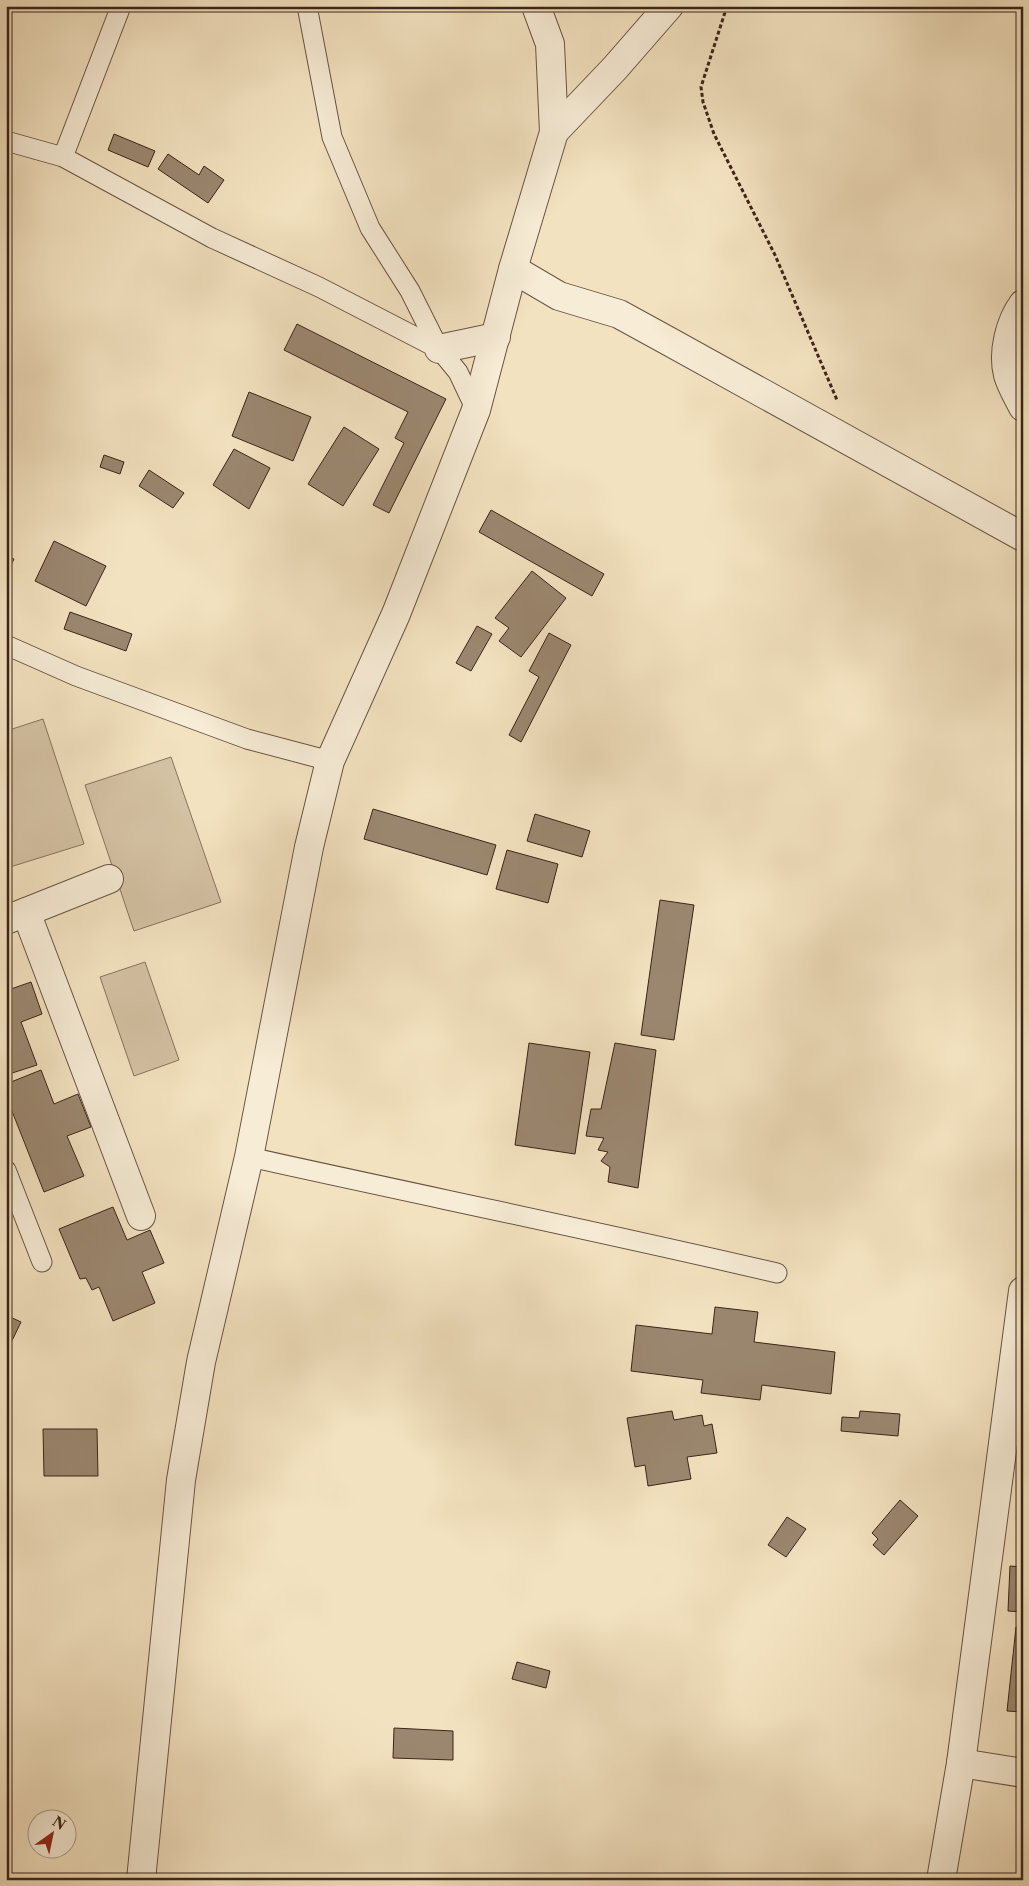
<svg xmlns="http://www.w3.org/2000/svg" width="1029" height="1886" viewBox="0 0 1029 1886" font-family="'Libre Caslon Text',serif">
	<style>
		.park { fill: #d4c2a4; stroke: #88735e }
		.building { fill: #9b8770; stroke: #3b2419 }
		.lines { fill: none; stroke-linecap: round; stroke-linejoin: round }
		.service-casing { stroke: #695443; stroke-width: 21 }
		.minor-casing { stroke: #695443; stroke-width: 30 }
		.path { stroke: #3b2419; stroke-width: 3; stroke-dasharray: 4 2.5; stroke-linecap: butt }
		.service { stroke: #f7ecd6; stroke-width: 19 }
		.minor { stroke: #f7ecd6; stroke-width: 28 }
	</style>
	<rect width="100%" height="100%" fill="#f3e2c0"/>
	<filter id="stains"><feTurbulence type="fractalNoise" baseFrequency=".004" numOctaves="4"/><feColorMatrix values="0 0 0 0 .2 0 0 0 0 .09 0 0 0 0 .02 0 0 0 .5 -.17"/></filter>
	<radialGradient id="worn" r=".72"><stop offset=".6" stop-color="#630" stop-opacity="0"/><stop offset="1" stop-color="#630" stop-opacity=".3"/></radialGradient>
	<!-- park -->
	<g class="park">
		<path d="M43,719L84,844L10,867L6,855V731Z"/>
		<path d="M171,757L221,902L134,931L85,785Z"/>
		<path d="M145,962L179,1060L134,1076L100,977Z"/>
	</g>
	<!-- building -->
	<g class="building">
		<path d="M114,134L155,151L148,167L108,150Z"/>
		<path d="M168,154L199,175L204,166L224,180L208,203L158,169Z"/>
		<path d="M297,324L446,399L389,513L373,505L404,443L395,438L408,412L284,350Z"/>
		<path d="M249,392L311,417L293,461L232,436Z"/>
		<path d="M344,427L379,449L343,506L308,484Z"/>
		<path d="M234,449L270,468L249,509L213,485Z"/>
		<path d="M104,455L124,462L120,474L100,467Z"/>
		<path d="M149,470L184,493L173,508L139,486Z"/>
		<path d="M491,510L604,574L592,596L479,532Z"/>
		<path d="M54,541L106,566L86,606L35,581Z"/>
		<path d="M6,555L14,559L6,576Z"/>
		<path d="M532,571L566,598L521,657L499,641L509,628L495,618Z"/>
		<path d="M70,612L132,634L126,651L64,629Z"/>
		<path d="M477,626L492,634L471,671L456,663Z"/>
		<path d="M549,633L571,645L521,742L509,735L539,677L529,671Z"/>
		<path d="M373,809L496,845L487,875L364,839Z"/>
		<path d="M535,814L590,831L582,857L527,841Z"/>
		<path d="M507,850L558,864L548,903L496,889Z"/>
		<path d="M660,900L694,905L674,1040L641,1035Z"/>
		<path d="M31,982L42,1014L21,1022L37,1065L6,1075V986L8,990Z"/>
		<path d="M529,1043L590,1052L575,1154L515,1145Z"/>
		<path d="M615,1043L656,1050L638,1188L608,1182L610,1167L601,1161L608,1152L598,1150L604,1138L586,1136L591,1109H601Z"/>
		<path d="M41,1070L54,1104L78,1094L91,1127L67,1136L84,1176L44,1192L6,1096V1084Z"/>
		<path d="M113,1207L127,1240L150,1230L164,1263L142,1272L155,1303L113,1321L99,1287L92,1290L86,1278L80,1279L59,1229Z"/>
		<path d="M715,1307L758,1312L754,1342L835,1352L831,1394L762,1385L760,1400L701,1393L703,1380L631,1371L636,1325L712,1334Z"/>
		<path d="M6,1315L21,1322L8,1349L6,1348Z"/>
		<path d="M672,1411L674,1420L702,1415L704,1426L712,1424L717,1453L687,1457L691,1479L648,1486L645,1465L635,1467L627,1418Z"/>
		<path d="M860,1411L900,1414L898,1436L841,1431L842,1417L859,1418Z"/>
		<path d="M43,1429H97L98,1476H44Z"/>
		<path d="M900,1500L918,1516L884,1555L873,1545L878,1539L872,1533Z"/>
		<path d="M787,1517L806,1529L786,1557L768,1545Z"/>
		<path d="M1010,1566L1023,1567V1612L1008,1611Z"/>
		<path d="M1016,1627L1023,1628V1712L1007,1711Z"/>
		<path d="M517,1662L550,1671L546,1688L512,1679Z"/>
		<path d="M394,1728L453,1731V1760L393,1758Z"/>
	</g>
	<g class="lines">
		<!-- service casing -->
		<g class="service-casing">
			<g id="service">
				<path d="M307,6L332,137L370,228L410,291L439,349"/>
				<path d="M6,141L63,157L212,238L319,287L439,349L458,372L476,410"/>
				<path d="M63,157L121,6"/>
				<path d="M6,645L76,676L247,739L330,761"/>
				<path d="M249,1157C425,1196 602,1232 777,1273"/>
				<path d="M6,1170L42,1262"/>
			</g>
		</g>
		<!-- minor casing -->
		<g class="minor-casing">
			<g id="minor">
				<path d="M554,132L615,68L669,6"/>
				<path d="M513,269L559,296L619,314L661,337L1023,537"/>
				<path d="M1023,304C1010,322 1002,352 1008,375C1011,386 1018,397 1023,407"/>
				<path d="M439,349L496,337"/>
				<path d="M26,912L141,1216"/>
				<path d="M6,920L109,879"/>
				<path d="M961,1763L1023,1773"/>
				<path d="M141,1880L181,1480L201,1362L249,1157L309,847L330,761L396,614L476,410L513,269L554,132L550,44L536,6"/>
				<path d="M941,1880L961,1763L1023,1291"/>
			</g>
		</g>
		<!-- path -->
		<path class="path" d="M727,6L701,87L703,102L714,134L775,255L837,400"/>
		<!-- service -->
		<use href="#service" class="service"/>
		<!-- minor -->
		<use href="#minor" class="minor"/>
	</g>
	<!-- margin -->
	<rect width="1029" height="1886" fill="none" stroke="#f3e2c0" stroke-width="25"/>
	<rect x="8" y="8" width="1014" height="1871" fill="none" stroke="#3b2419" stroke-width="2.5"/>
	<rect x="12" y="12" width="1004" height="1861" fill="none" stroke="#3b2419"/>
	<!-- north arrow -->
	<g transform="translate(52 1834) rotate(33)"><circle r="24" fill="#f7ecd6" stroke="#ac9c8a"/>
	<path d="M0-4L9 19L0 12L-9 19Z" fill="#8f2418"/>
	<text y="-8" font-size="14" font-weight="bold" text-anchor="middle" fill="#3b2419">N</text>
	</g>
	<rect width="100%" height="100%" filter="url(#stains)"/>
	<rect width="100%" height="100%" fill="url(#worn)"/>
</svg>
